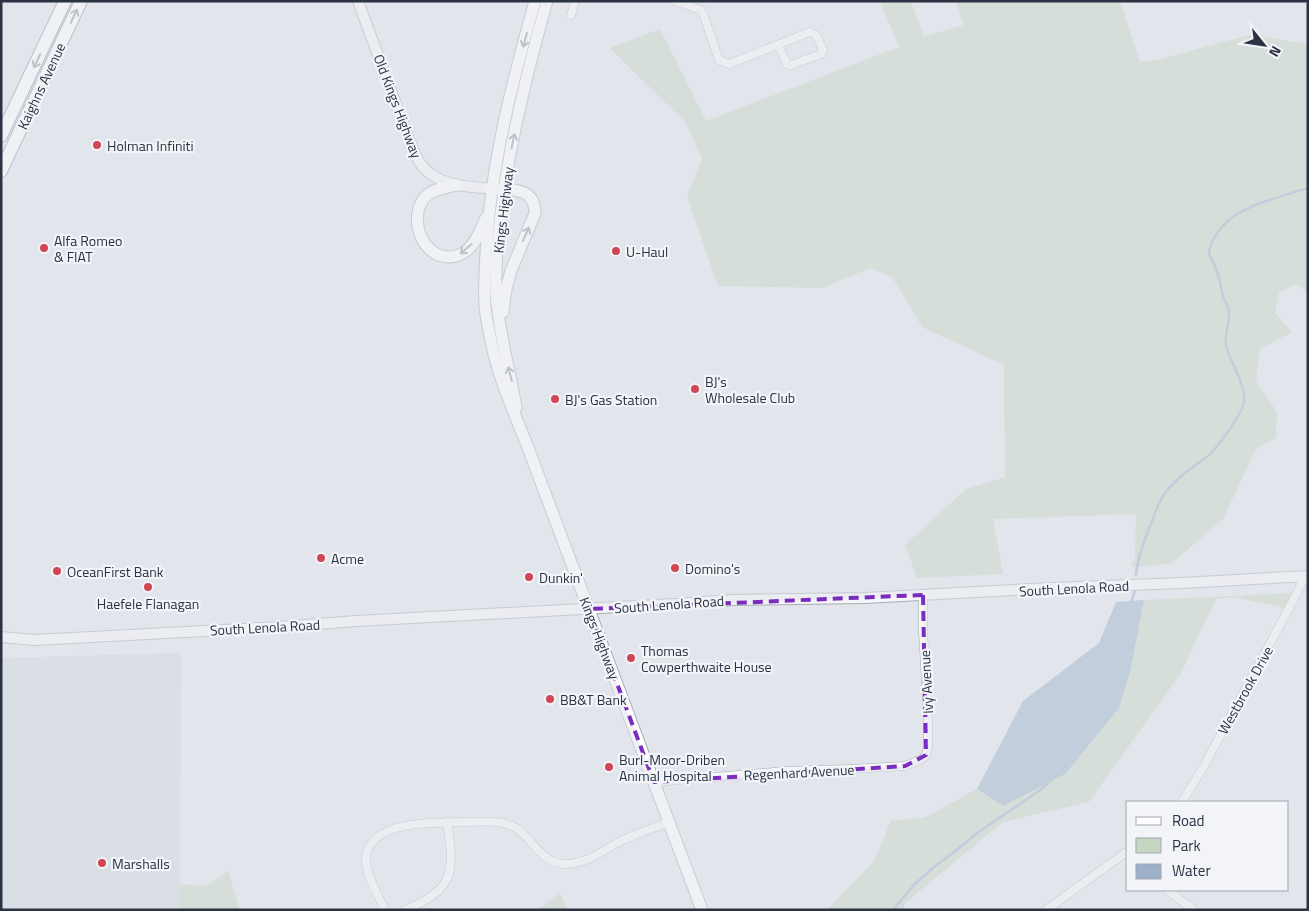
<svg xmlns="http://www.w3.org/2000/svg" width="1309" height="911" viewBox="0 0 1309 911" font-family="'Titillium Web',sans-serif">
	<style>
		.built { fill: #d0d4dd }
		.green { fill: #c7d5c3 }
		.water { fill: #9db1cb }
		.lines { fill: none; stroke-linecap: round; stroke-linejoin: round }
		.stream { stroke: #9db1cb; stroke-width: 2.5 }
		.minor-casing { stroke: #a7acb5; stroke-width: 9 }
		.tertiary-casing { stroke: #a7acb5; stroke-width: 12 }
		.secondary-casing { stroke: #a7acb5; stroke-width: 13 }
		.trunk-casing { stroke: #8992a2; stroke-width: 14 }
		.minor { stroke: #f5f6f9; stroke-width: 8 }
		.tertiary { stroke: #f5f6f9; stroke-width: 10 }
		.secondary { stroke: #fff; stroke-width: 11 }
		.trunk { stroke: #fff; stroke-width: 12 }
		.oneway { stroke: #9498a1 }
		.marked { fill: none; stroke: #7b2cbf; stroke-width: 4; stroke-dasharray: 10 6; stroke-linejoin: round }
		.poi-dot { fill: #d14654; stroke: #f2f4f8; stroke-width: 2 }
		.labels { text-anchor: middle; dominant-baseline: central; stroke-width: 4.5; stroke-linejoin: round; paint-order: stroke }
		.street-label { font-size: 14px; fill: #2a3243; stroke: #f2f4f8 }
		.poi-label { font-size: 14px; fill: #2a3243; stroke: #f2f4f8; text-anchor: start }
	</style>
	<rect width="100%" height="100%" fill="#e2e5eb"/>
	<!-- built -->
	<path class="built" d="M181,653L180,910H1V658Z"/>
	<!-- green -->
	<g class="green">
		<path d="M880,1H911L924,37L963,25L956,1H1120L1140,62L1160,59L1249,35L1308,44V291L1295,284L1279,293L1275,313L1292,332L1260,349L1256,381L1277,412L1276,438L1256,449L1223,519L1171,564L1131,567L1135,557L1136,514L993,519L1003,574L917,578L905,545L966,489L1005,477L1004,365L922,327L892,277L870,268L822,288L718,286L687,197L702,159L685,122L610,48L660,29L706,121L899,47Z"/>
		<path d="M1292,593L1285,608L1235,597L1216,599L1181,673L1089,802L1003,822L904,904V910H827L875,860L891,820L924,818L977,789L1003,806L1119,708L1131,668L1144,600Z"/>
		<path d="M228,871L240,910H180L179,884L207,886Z"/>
		<path d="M560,893L568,910H537Z"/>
	</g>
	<!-- water -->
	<path class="water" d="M1144,600L1131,668L1119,708L1065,774L1003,806L977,789L1023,701L1099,643L1116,602Z"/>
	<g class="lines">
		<!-- stream -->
		<g class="stream">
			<path d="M1136,575C1137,560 1143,545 1148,531C1154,518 1156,505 1165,493C1176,478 1193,467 1208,456C1216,449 1243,413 1244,402C1246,384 1230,363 1226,345C1224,333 1230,323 1229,311C1228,305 1225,302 1223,297C1221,291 1221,284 1219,278C1217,269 1213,262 1209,254C1210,239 1223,224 1234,216C1253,203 1286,195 1308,188"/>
			<path d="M1131,602L1135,591"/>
			<path d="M893,910L914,885L935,866L954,852L976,834L1040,790L1052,780"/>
		</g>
		<!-- minor casing -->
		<g class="minor-casing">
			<g id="minor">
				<path d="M675,1L701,10L704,16L719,60L729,64L810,32L817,36L823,50L821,54L791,65L787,64L778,45"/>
				<path d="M571,15L575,1"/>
				<path d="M654,782L786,771L849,769L905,766L922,759L926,755L928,748V716L923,632V595"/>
				<path d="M1182,802L1204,766L1294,599L1305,576"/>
				<path d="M1167,890L1194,910"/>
				<path d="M385,910C378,895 362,869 367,853C375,819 439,823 465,822C478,822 491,820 503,823C531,828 536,863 564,864C589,864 602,850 623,840C638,833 653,828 669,822"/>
				<path d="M405,910C455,889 455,872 447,822"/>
				<path d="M1046,910L1128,851"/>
			</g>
		</g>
		<!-- tertiary casing -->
		<g class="tertiary-casing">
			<g id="tertiary">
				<path d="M358,1L410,142C413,149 416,157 420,163C437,188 472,187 498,189"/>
				<path d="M1,637L35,640L279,627L356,621L675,604L733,600L865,598L1051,588L1182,583L1308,576"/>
			</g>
		</g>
		<!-- secondary casing -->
		<g class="secondary-casing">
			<g id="secondary">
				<path d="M535,1C512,83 490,168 486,254C485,271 484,289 485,307C486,316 488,327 490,336C498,380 518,420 533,461L702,910"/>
				<path d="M457,185C447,187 433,189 425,197C408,217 421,256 448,257C454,257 461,255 466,251C476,243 481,229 486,218"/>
				<path d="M503,312L506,289L511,271L535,213C535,193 521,190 504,189"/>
				<path d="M516,408C510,369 498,332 496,292C495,255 500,219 505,183C515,121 530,61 547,1"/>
			</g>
		</g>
		<!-- trunk casing -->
		<g class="trunk-casing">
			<g id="trunk">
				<path d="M1,136L65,1"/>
				<path d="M1,171L81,1"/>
			</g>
		</g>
		<!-- minor -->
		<use href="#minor" class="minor"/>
		<!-- tertiary -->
		<use href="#tertiary" class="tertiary"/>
		<!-- secondary -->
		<use href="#secondary" class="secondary"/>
		<!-- trunk -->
		<use href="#trunk" class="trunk"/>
	</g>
	<!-- one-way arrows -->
	<defs><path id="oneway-shaft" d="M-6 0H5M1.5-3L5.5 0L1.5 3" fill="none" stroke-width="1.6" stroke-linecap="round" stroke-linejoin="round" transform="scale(1.25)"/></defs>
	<g class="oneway">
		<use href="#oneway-shaft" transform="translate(74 16) rotate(-65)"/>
		<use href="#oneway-shaft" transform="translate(525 40) rotate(105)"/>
		<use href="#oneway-shaft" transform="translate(37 61) rotate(115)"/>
		<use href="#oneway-shaft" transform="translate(513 141) rotate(-79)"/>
		<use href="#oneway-shaft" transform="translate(526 234) rotate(-66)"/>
		<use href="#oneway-shaft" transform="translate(466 249) rotate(139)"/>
		<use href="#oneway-shaft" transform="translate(510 374) rotate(-105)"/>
	</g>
	<!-- marked area -->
	<path d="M0 0H1309V911H0ZM923,595L926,755L905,766L654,782L589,609Z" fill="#e2e5eb" fill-opacity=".55" fill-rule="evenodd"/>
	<path class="marked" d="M923,595L926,755L905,766L654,782L589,609Z"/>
	<!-- markers -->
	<g class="poi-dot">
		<circle cx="97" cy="145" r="5"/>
		<circle cx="44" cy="248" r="5"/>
		<circle cx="616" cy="251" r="5"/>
		<circle cx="695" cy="389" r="5"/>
		<circle cx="555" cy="399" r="5"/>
		<circle cx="321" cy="558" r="5"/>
		<circle cx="675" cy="568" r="5"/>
		<circle cx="57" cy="571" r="5"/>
		<circle cx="529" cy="577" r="5"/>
		<circle cx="148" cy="587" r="5"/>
		<circle cx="631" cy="658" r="5"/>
		<circle cx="550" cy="699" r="5"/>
		<circle cx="609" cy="767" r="5"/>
		<circle cx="102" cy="863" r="5"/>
	</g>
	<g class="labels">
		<!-- street labels -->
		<g class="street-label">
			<text transform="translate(41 86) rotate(-65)">Kaighns Avenue</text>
			<text transform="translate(398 106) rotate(69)">Old Kings Highway</text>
			<text transform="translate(503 210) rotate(-83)">Kings Highway</text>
			<text transform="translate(1074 588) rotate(-3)">South Lenola Road</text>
			<text transform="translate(669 604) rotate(-4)">South Lenola Road</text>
			<text transform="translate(265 627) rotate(-3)">South Lenola Road</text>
			<text transform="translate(600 638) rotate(69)">Kings Highway</text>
			<text transform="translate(926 682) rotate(-93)">Ivy Avenue</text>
			<text transform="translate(1245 690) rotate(-61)">Westbrook Drive</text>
			<text transform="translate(799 772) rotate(-3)">Regenhard Avenue</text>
		</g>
		<!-- poi labels -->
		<g class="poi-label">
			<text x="107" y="145">Holman Infiniti</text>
			<text x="54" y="240">Alfa Romeo<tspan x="54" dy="16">&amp; FIAT</tspan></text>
			<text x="626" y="251">U-Haul</text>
			<text x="705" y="381">BJ's<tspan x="705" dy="16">Wholesale Club</tspan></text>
			<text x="565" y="399">BJ's Gas Station</text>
			<text x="331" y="558">Acme</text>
			<text x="685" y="568">Domino's</text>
			<text x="67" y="571">OceanFirst Bank</text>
			<text x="539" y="577">Dunkin'</text>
			<text x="148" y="603" text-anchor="middle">Haefele Flanagan</text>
			<text x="641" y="650">Thomas<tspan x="641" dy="16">Cowperthwaite House</tspan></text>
			<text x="560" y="699">BB&amp;T Bank</text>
			<text x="619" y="759">Burl-Moor-Driben<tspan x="619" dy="16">Animal Hospital</tspan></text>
			<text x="112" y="863">Marshalls</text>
		</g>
	</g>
	<!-- border -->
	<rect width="1309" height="911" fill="none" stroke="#2a3243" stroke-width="5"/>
	<!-- legend -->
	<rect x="1126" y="801" width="162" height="90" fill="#f2f4f8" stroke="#a2a6b0"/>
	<rect x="1136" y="817" width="25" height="8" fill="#ffffff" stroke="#a2a6b0"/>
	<text x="1172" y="826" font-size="15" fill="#2a3243">Road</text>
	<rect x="1136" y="838" width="25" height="15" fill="#c7d5c3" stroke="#a2a6b0"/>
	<text x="1172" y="851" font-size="15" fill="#2a3243">Park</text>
	<rect x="1136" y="864" width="25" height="15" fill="#9db1cb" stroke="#a2a6b0"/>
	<text x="1172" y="876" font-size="15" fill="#2a3243">Water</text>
	<!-- north arrow -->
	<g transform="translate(1264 45) rotate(120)" stroke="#f2f4f8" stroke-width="4" paint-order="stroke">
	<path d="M0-4L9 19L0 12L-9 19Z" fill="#2a3243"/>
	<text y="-8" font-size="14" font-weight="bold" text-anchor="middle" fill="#2a3243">N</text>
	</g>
</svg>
